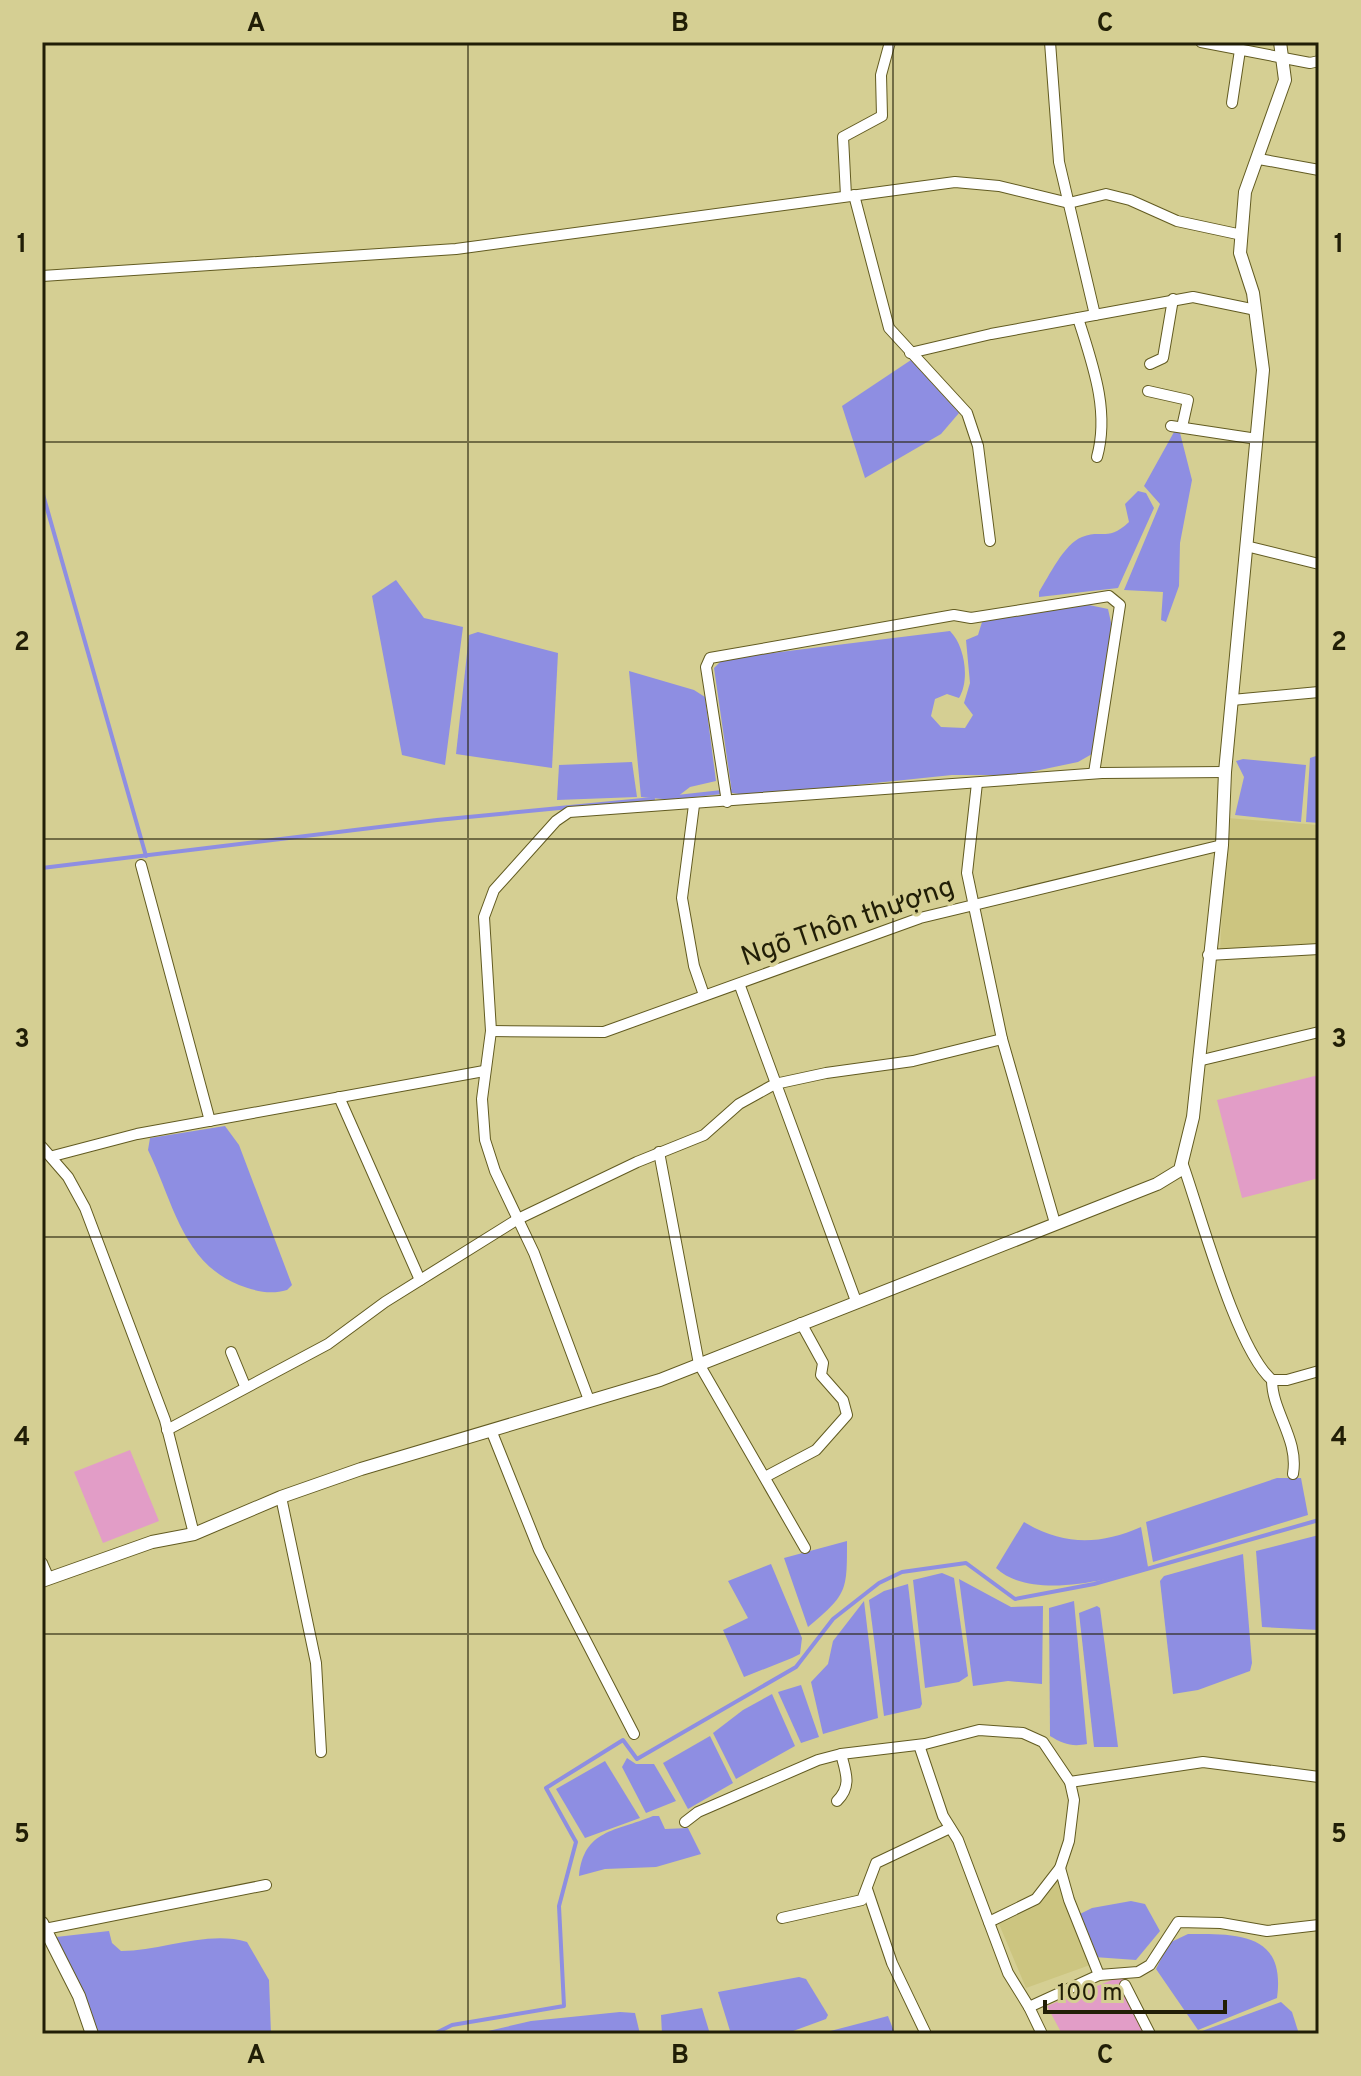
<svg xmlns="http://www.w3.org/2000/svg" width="1361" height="2076" viewBox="0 0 1361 2076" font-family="Overpass,sans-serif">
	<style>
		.built { fill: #ccc580 }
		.green { fill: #e29dc7 }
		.water { fill: #8e8ee2 }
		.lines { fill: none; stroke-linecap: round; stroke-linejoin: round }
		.stream { stroke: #8e8ee2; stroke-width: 4 }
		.minor-casing { stroke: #625b21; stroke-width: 12 }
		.tertiary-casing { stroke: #625b21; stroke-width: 14 }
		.minor { stroke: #fff; stroke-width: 10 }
		.tertiary { stroke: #fff; stroke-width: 12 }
		.grid { fill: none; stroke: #211e06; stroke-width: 2; stroke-opacity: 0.55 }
		.labels { text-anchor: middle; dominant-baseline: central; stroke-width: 8; stroke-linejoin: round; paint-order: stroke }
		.street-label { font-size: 28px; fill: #211e06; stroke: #d5cf93 }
		.neatline { fill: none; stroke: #211e06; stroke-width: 3 }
		.grid-label { font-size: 26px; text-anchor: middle; font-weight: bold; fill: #211e06 }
	</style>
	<rect width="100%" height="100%" fill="#d5cf93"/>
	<!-- built -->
	<g class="built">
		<path d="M1227,818L1319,825V944L1220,950Z"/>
		<path d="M1059,1876L1090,1965L1026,1988L999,1924L1034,1907Z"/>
	</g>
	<!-- green -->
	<g class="green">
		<path d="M1319,1075V1178L1242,1198L1217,1100Z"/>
		<path d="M130,1450L159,1521L103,1543L74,1472Z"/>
		<path d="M1122,1976L1150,2034H1062L1047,2006Z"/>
	</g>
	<!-- water -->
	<g class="water">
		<path d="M911,360L959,413L941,434L865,478L842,406Z"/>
		<path d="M1174,432L1180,433L1192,480L1180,543L1179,586L1166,622L1161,620L1163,592L1124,590L1160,504L1144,486Z"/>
		<path d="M1138,491L1146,493L1154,508L1118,588L1039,597V592C1049,576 1064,544 1082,537C1101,529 1108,542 1129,522L1125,504Z"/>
		<path d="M396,580L424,618L463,627L445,765L402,755L372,596Z"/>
		<path d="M1089,605L1108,609L1112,627L1092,754L1078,762L1016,775H952L751,796L732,793L714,668L723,659L950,631C965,646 970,680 959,698L947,694L935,699L931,716L941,727L965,728L973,715L964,703L970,683L966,640L978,635L982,622L1002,616Z"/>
		<path d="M478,632L558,653L552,768L456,754L469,635Z"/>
		<path d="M629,671L694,690L705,697L716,781L690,787L673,800L641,797Z"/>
		<path d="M1319,755V823L1306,822L1310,758Z"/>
		<path d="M1243,759L1306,765L1301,822L1235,815L1244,777L1236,761Z"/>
		<path d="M632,762L637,797L557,800L559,765Z"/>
		<path d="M225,1126L239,1145L292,1285L287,1290C270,1295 255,1291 239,1285C182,1262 173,1201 148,1150L150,1138Z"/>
		<path d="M1277,1478H1301L1308,1515L1153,1562L1146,1522Z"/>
		<path d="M1024,1522C1064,1546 1100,1545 1141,1527L1148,1567C1109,1581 1029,1600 996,1568Z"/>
		<path d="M1319,1535V1630L1262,1627L1256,1551Z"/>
		<path d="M847,1541C847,1592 847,1594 808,1627L784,1558Z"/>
		<path d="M1243,1554L1252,1663L1250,1671L1198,1690L1173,1694L1160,1581L1164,1576Z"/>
		<path d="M771,1564L802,1638L800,1654L792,1658L744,1677L723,1630L748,1618L728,1581Z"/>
		<path d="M942,1573L954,1578L968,1676L959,1682L925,1688L913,1580Z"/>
		<path d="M959,1579L1011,1607L1043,1606L1042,1684L1008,1681L973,1686Z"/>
		<path d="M908,1584L922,1704L920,1708L884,1716L869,1600L884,1591Z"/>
		<path d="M864,1601L878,1718L823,1734L811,1682L828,1664L833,1641Z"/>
		<path d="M1074,1601L1087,1744C1072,1747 1063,1744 1050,1736L1049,1608Z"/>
		<path d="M1097,1606L1100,1608L1118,1747H1094L1079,1613Z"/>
		<path d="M801,1685L819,1737L801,1743L778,1692Z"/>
		<path d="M772,1694L795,1746L736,1779L713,1733L743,1710Z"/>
		<path d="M710,1736L733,1783L688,1809L663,1763Z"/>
		<path d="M627,1758L636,1764H654L676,1801L646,1813L622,1767Z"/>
		<path d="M605,1761L640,1818L585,1838L556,1789Z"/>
		<path d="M653,1816H659L665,1829L688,1828L701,1854L656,1867L605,1869L579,1876C584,1829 615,1832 653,1816Z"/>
		<path d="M1131,1901L1145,1904L1160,1931L1136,1960L1094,1957L1078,1915L1092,1908Z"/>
		<path d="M109,1931L112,1943L121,1951C162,1951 208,1930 247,1942L269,1980L271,2034H99L56,1937Z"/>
		<path d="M1188,1934C1237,1934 1286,1932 1277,1998L1198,2030L1156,1969L1169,1943Z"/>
		<path d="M799,1977L806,1979L828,2015L826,2019L785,2034H731L718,1992Z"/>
		<path d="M1281,2002L1292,2012L1299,2034H1194Z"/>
		<path d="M702,2008L710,2034H662L661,2015Z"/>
		<path d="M620,2012L635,2013L640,2034H475L531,2021Z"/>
		<path d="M888,2016L895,2034H819Z"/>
	</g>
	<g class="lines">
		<!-- stream -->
		<g class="stream">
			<path d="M42,491L146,856"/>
			<path d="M677,797L731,791"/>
			<path d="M42,868L437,820L653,799"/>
			<path d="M434,2034L452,2025L564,2006L559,1906L576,1842L546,1788L623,1740L637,1759L796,1667L833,1619L879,1583L902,1572L966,1563L1015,1599L1094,1584L1319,1520"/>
		</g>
		<!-- minor casing -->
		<g class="minor-casing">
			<g id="minor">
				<path d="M1050,42L1059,162L1095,315"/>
				<path d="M1201,42L1310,63L1319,61"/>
				<path d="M1232,103L1240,50"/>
				<path d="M1259,159L1319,170"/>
				<path d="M854,195L889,328L967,413L978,446L990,541"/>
				<path d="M846,196L843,137L882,116L881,75L890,42"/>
				<path d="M42,276L456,249L955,182L999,186L1069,203L1106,194L1130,200L1177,221L1242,235"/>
				<path d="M1078,318C1092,363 1110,410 1097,457"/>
				<path d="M910,353L991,334L1193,297L1256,310"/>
				<path d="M1150,364L1163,358L1173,299"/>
				<path d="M1148,391L1188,400L1182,427"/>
				<path d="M1171,426L1257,439"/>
				<path d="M1246,546L1319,564"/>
				<path d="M1232,700L1319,692"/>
				<path d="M977,783L967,873L1002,1039L1055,1223"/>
				<path d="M727,802L706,667L710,658L954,615L971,618L1109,596L1120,605L1094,773"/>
				<path d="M694,805L682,898L694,966L704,995"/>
				<path d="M141,865L210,1121"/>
				<path d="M1208,955L1319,949"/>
				<path d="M740,986L856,1301"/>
				<path d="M491,1031L604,1032L920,918L1222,845"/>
				<path d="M1198,1061L1319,1032"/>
				<path d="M339,1097L420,1280"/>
				<path d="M42,1147L68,1177L85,1208L165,1420L194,1534"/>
				<path d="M659,1152L699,1364L805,1548"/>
				<path d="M53,1156L137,1134L484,1071"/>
				<path d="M1182,1162C1200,1212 1236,1349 1272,1380H1287L1319,1371"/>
				<path d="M231,1352L245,1386"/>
				<path d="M1272,1380C1272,1412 1299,1439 1293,1474"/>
				<path d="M589,1400L534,1253L495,1171L485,1140L482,1099L491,1031L484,917L494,890L556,821L569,812L1102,773L1225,772"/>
				<path d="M167,1430L328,1344L385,1302L518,1219L637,1162L704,1135L739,1104L775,1084L826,1073L913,1061L1002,1039"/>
				<path d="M491,1430L539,1550L634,1734"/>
				<path d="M765,1477L816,1450L847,1415L843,1400L821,1375L823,1363L801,1323"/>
				<path d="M281,1497L316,1663L321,1752"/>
				<path d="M42,1563L49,1579"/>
				<path d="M919,1745L943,1816L958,1840L1008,1973L1029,2007"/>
				<path d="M1070,1782L1203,1762L1319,1777"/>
				<path d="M837,1801C852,1786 846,1773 841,1754"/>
				<path d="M685,1822L698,1812L818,1760L841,1754L925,1744L979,1730L1023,1733L1043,1742L1070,1782L1074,1800L1069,1841L1060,1868L1036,1899L989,1922"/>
				<path d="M1060,1868L1069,1900L1099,1975"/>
				<path d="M867,1889L892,1963L926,2034"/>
				<path d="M782,1918L862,1900L876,1863L950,1828"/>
				<path d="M45,1929L266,1885"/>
				<path d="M1125,1985L1150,2034"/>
				<path d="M1042,2034L1029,2007L1099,1975L1138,1972L1150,1965L1178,1922L1221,1923L1267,1931L1319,1925"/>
			</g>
		</g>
		<!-- tertiary casing -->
		<g class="tertiary-casing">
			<g id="tertiary">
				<path d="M42,1581L152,1542L194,1534L281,1497L361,1469L660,1380L1157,1184L1180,1170L1193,1117L1222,845L1225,772L1263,370L1253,293L1240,253L1245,192L1285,80L1280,42"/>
				<path d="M42,1923L79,1996L92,2034"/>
			</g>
		</g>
		<!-- minor -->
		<use href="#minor" class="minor"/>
		<!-- tertiary -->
		<use href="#tertiary" class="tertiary"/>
	</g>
	<!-- grid -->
	<path class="grid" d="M468,42V2034M893,42V2034M42,442H1319M42,839H1319M42,1237H1319M42,1634H1319"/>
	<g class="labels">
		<!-- street labels -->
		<g class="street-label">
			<text transform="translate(848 923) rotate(-19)">Ngõ Thôn thượng</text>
		</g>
	</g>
	<!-- border -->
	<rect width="1361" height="2076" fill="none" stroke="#d5cf93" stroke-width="88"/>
	<!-- scale -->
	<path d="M1045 2000v12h180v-12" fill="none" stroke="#211e06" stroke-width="4"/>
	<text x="1057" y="2000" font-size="24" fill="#211e06" stroke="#d5cf93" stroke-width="6" paint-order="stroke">100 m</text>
	<rect x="44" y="44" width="1273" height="1988" class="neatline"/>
	<g class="grid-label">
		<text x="256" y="31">A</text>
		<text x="680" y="31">B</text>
		<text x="1105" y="31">C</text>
		<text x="22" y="252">1</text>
		<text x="1339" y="252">1</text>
		<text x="22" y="650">2</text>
		<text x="1339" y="650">2</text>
		<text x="22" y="1047">3</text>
		<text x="1339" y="1047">3</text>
		<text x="22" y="1445">4</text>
		<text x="1339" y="1445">4</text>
		<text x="22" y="1842">5</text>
		<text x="1339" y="1842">5</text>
		<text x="256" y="2063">A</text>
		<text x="680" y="2063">B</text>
		<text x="1105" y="2063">C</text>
	</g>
</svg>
